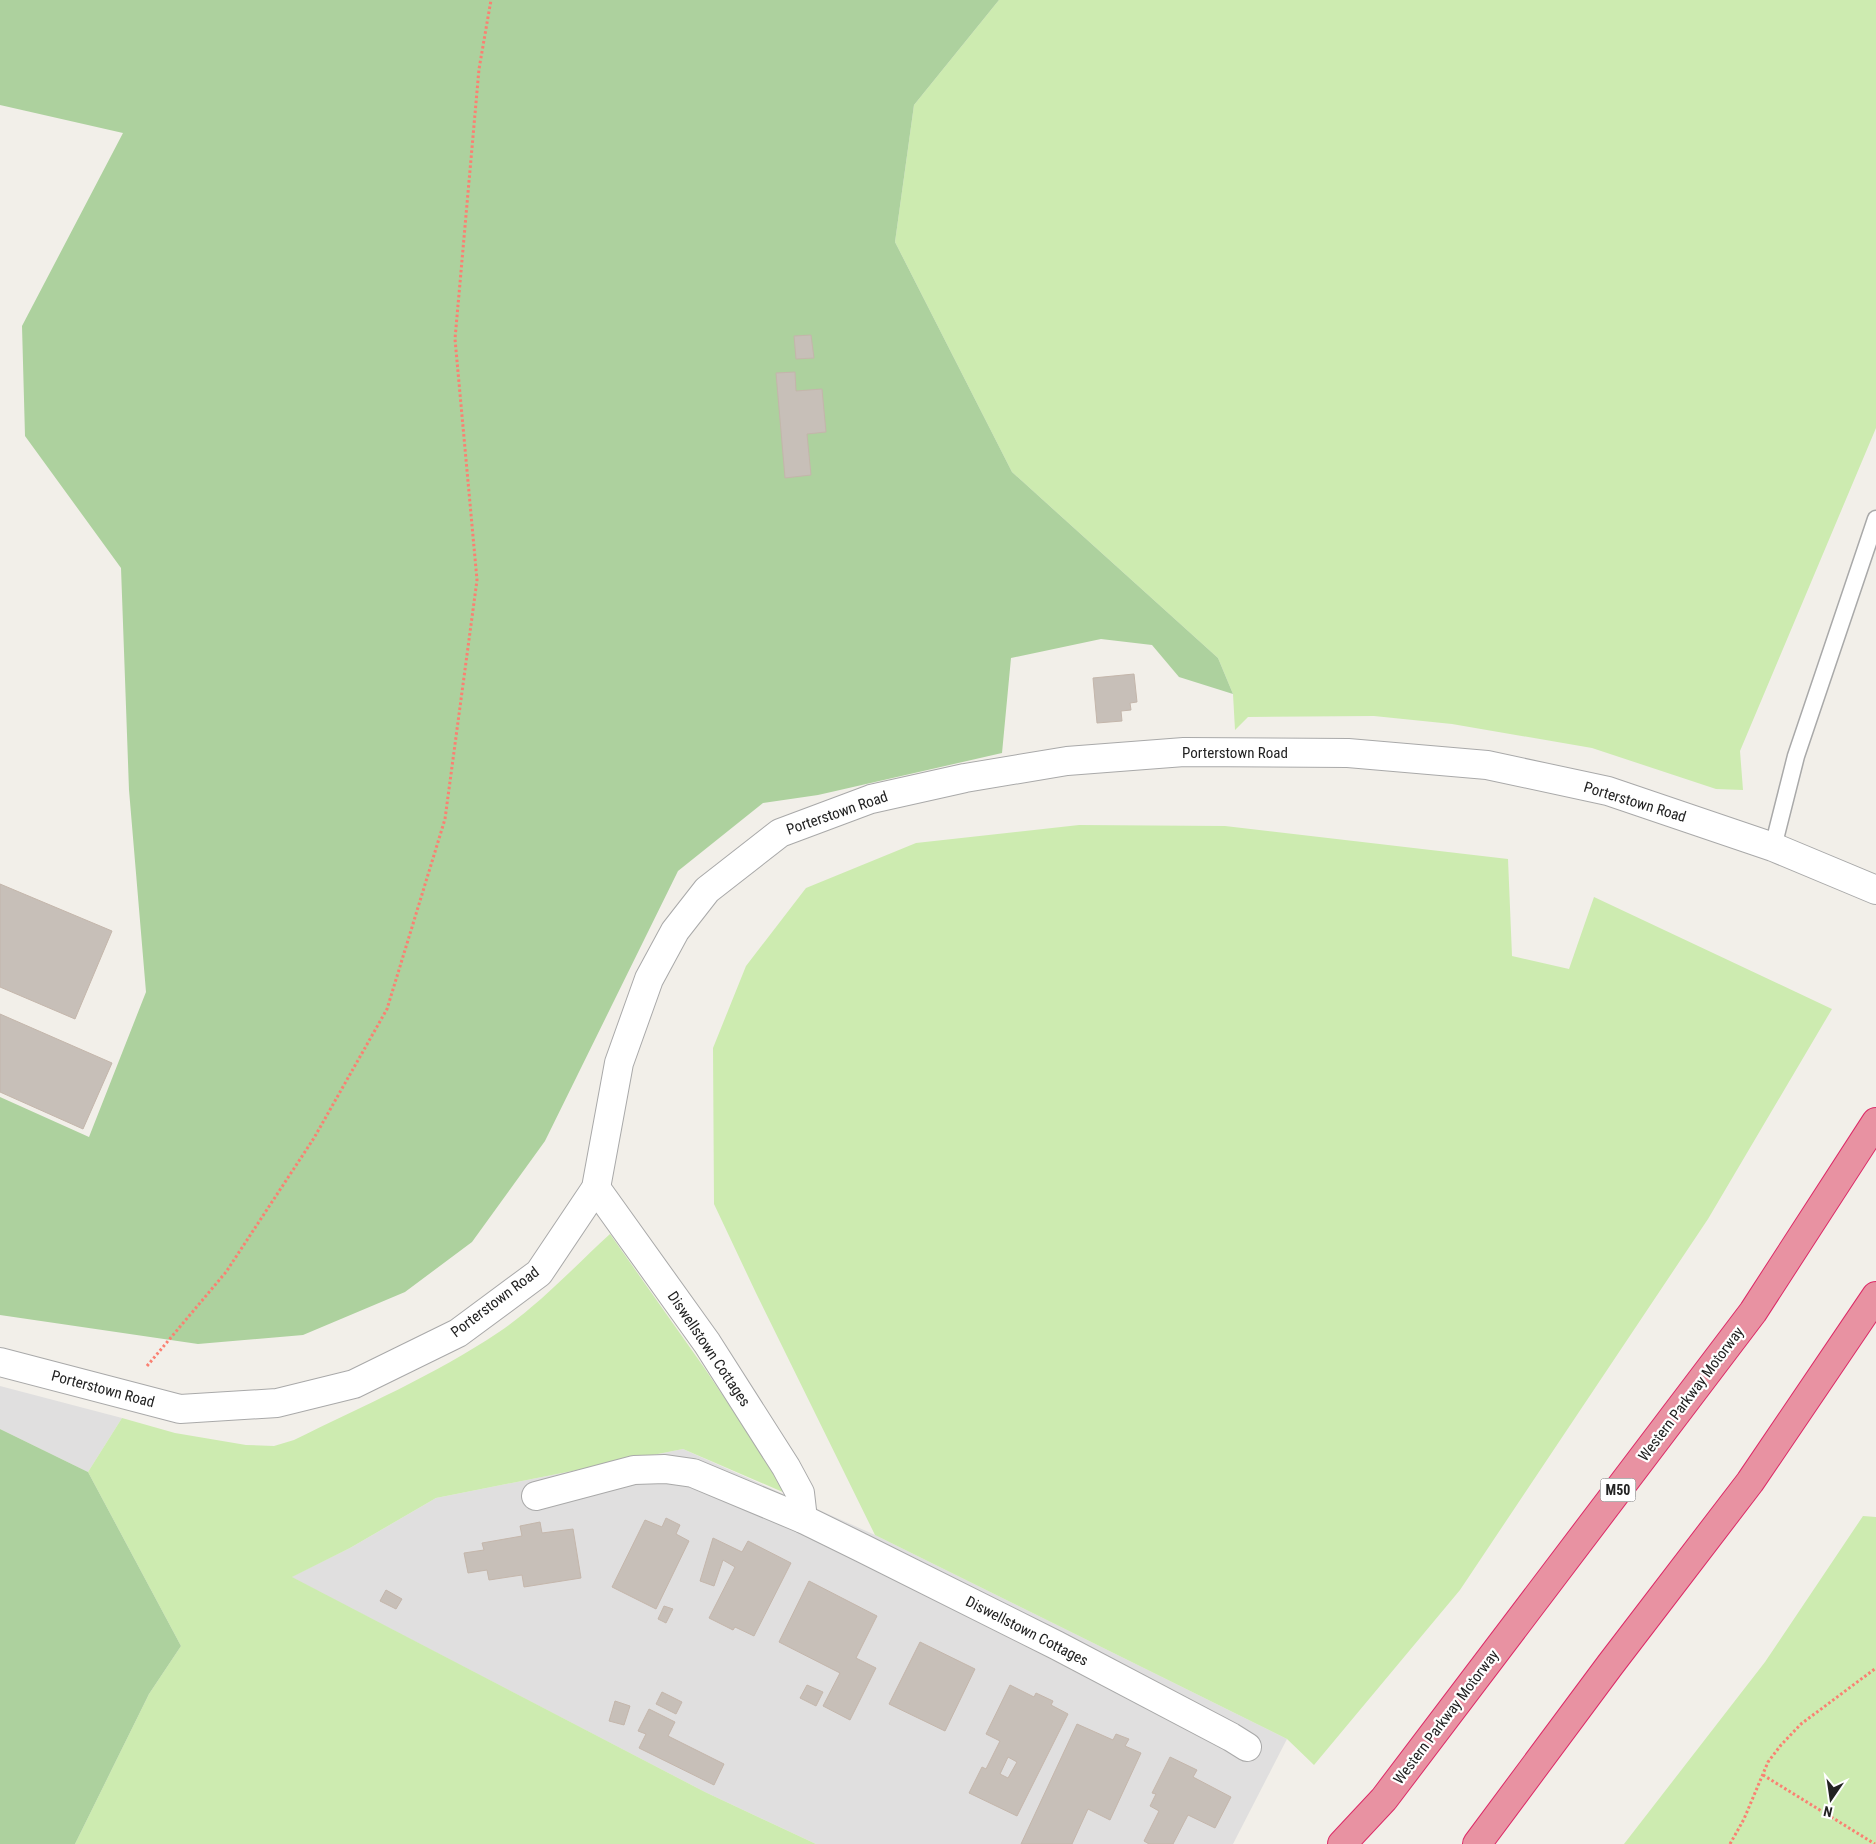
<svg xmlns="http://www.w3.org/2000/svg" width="1876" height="1844" viewBox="0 0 1876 1844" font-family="'Roboto Condensed',sans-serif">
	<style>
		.residential { fill: #e0dfdf }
		.grass { fill: #cdebb0 }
		.forest { fill: #add19e }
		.building { fill: #c7bfb8; stroke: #c4b6ab; fill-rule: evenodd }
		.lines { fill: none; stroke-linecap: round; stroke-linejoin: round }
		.service-casing { stroke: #a9a9a9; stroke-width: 19 }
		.minor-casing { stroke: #a9a9a9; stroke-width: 30 }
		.tertiary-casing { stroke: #a9a9a9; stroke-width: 30 }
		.motorway-casing { stroke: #dc2a67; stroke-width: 30 }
		.path { stroke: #fa8072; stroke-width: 3; stroke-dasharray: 2.5 2.5; stroke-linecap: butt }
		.service { stroke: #fff; stroke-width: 16 }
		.minor { stroke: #fff; stroke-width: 28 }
		.tertiary { stroke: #fff; stroke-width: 28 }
		.motorway { stroke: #e892a2; stroke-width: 28 }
		.labels { text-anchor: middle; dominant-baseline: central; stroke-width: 4.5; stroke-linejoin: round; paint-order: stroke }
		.shield { fill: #fff; stroke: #646464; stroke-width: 1 }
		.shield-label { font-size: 14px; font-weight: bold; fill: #222 }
		.street-label { font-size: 15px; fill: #222; stroke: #fff }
	</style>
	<rect width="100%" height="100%" fill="#f2efe9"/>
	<!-- residential -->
	<g class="residential">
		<path d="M0,1386L122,1418L88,1472L0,1429Z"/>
		<path d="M683,1449L875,1535L1287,1739L1233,1844H816L705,1792L291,1577L350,1548L436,1498Z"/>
	</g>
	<!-- grass -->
	<g class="grass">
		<path d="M999,0H1876V428L1740,751L1743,790L1716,789L1592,748L1452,724L1374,716L1248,717L1235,730L1233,694L1218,658L1012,472L895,242L914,105Z"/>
		<path d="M1079,825L1225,826L1508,859L1512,956L1569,969L1594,897L1832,1009L1708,1219L1460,1590L1314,1765L1287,1739L875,1535L756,1293L714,1204L713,1048L746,966L806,888L916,843Z"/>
		<path d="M610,1234L703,1366L781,1482L785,1493L683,1449L436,1498L350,1548L292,1577L705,1792L816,1844H75L149,1694L181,1646L88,1472L122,1418L175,1433L246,1445L274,1446L294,1440C363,1406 435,1375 499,1332C540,1304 574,1267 610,1234Z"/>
		<path d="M1863,1516L1876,1517V1844H1624L1765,1662Z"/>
	</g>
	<!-- forest -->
	<g class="forest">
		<path d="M0,0H999L914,105L895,242L1012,472L1218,658L1233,694L1179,677L1152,645L1101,639L1011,658L1002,753L818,795L763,803L678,871L545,1141L472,1242L405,1292L303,1335L198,1344L0,1315V1097L89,1137L146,992L129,790L121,568L25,436L22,326L123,133L0,105Z"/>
		<path d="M0,1429L88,1472L181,1646L149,1694L75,1844H0Z"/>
	</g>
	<!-- building -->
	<g class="building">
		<path d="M811,335L814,358L796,359L794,336Z"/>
		<path d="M795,372L796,391L822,389L826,432L807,434L811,475L785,478L776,373Z"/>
		<path d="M1134,674L1137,702L1130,703L1131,710L1121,711L1122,721L1097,723L1093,678Z"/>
		<path d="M0,884L112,931L75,1019L0,987Z"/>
		<path d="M0,1014L112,1063L83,1129L0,1092Z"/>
		<path d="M666,1518L680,1525L676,1534L689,1541L656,1609L612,1587L645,1520L662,1527Z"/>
		<path d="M540,1522L542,1533L573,1529L581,1578L524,1587L522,1575L489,1580L487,1570L468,1573L464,1553L484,1550L482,1543L522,1536L520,1526Z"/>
		<path d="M713,1538L742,1552L748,1541L791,1563L754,1636L735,1627L733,1630L709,1618L735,1567L723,1560L714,1586L700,1581Z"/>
		<path d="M809,1581L877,1616L856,1658L876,1668L850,1720L823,1706L840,1673L779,1642Z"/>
		<path d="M386,1590L402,1599L396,1609L380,1601Z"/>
		<path d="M664,1606L673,1609L666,1623L658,1619Z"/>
		<path d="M920,1642L975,1669L945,1731L889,1704Z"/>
		<path d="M807,1685L823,1692L816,1706L800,1698Z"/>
		<path d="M1010,1685L1034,1697L1036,1693L1053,1701L1051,1705L1068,1714L1017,1816L969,1793L982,1767L986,1769L1000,1741L986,1734ZM1008,1757L1017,1762L1008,1778L1000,1774Z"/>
		<path d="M662,1692L682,1702L676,1714L656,1704Z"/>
		<path d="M615,1701L630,1706L624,1725L609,1721Z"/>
		<path d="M649,1709L675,1722L668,1736L724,1764L714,1785L639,1748L646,1734L638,1731Z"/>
		<path d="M1077,1724L1113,1740L1116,1734L1129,1739L1125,1746L1141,1753L1110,1820L1088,1809L1072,1844H1021Z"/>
		<path d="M1170,1757L1197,1770L1193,1777L1231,1797L1215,1828L1188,1815L1173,1844H1149L1144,1841L1159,1811L1150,1806L1156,1794L1152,1793Z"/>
	</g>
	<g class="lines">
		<!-- service casing -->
		<g class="service-casing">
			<path id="service" d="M1773,847L1796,756L1876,519"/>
		</g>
		<!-- minor casing -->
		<g class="minor-casing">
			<g id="minor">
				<path d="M596,1188L707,1343L786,1467L800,1493L803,1519"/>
				<path d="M536,1496L634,1470L665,1469L693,1473L803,1519L862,1548L1056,1645L1231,1737L1247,1747"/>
			</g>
		</g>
		<!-- tertiary casing -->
		<g class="tertiary-casing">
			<path id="tertiary" d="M0,1362L180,1409L277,1403L354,1384L458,1333L539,1273L596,1188L619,1063L649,979L675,931L707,890L780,833L871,799L965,778L1067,761L1184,752L1348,753L1487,765L1608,791L1773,847L1876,890"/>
		</g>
		<!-- motorway casing -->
		<g class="motorway-casing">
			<g id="motorway">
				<path d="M1342,1844L1384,1799L1753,1312L1876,1122"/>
				<path d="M1477,1844L1610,1665L1750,1482L1876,1296"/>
			</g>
		</g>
		<!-- path -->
		<g class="path">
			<path d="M147,1366L226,1272L314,1138L387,1009L445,819L477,580L455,339L479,69L491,0"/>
			<path d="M1763,1775L1875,1844"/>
			<path d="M1730,1844L1744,1819L1768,1762L1781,1745L1801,1724L1876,1668"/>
		</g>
		<!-- service -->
		<use href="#service" class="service"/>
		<!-- minor -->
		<use href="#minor" class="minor"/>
		<!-- tertiary -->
		<use href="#tertiary" class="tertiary"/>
		<!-- motorway -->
		<use href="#motorway" class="motorway"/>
	</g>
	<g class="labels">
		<!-- shield labels -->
		<rect class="shield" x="1600.5" y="1478.5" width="35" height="23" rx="4"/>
		<g class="shield-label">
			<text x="1618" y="1490">M50</text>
		</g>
		<!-- street labels -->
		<g class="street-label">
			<text x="1235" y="753">Porterstown Road</text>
			<text transform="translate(1635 802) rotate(17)">Porterstown Road</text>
			<text transform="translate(837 813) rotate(-19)">Porterstown Road</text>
			<text transform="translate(495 1302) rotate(-37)">Porterstown Road</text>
			<text transform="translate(709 1349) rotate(56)">Diswellstown Cottages</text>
			<text transform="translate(103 1389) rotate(15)">Porterstown Road</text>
			<text transform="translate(1691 1394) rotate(-53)">Western Parkway Motorway</text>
			<text transform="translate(1027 1631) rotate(27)">Diswellstown Cottages</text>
			<text transform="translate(1446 1717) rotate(-53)">Western Parkway Motorway</text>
		</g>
	</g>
	<!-- north arrow -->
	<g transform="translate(1831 1799) rotate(193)" stroke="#ffffff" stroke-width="4" paint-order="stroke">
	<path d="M0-4L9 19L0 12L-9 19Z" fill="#222222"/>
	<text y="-8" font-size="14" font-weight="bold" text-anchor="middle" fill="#222222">N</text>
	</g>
</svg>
